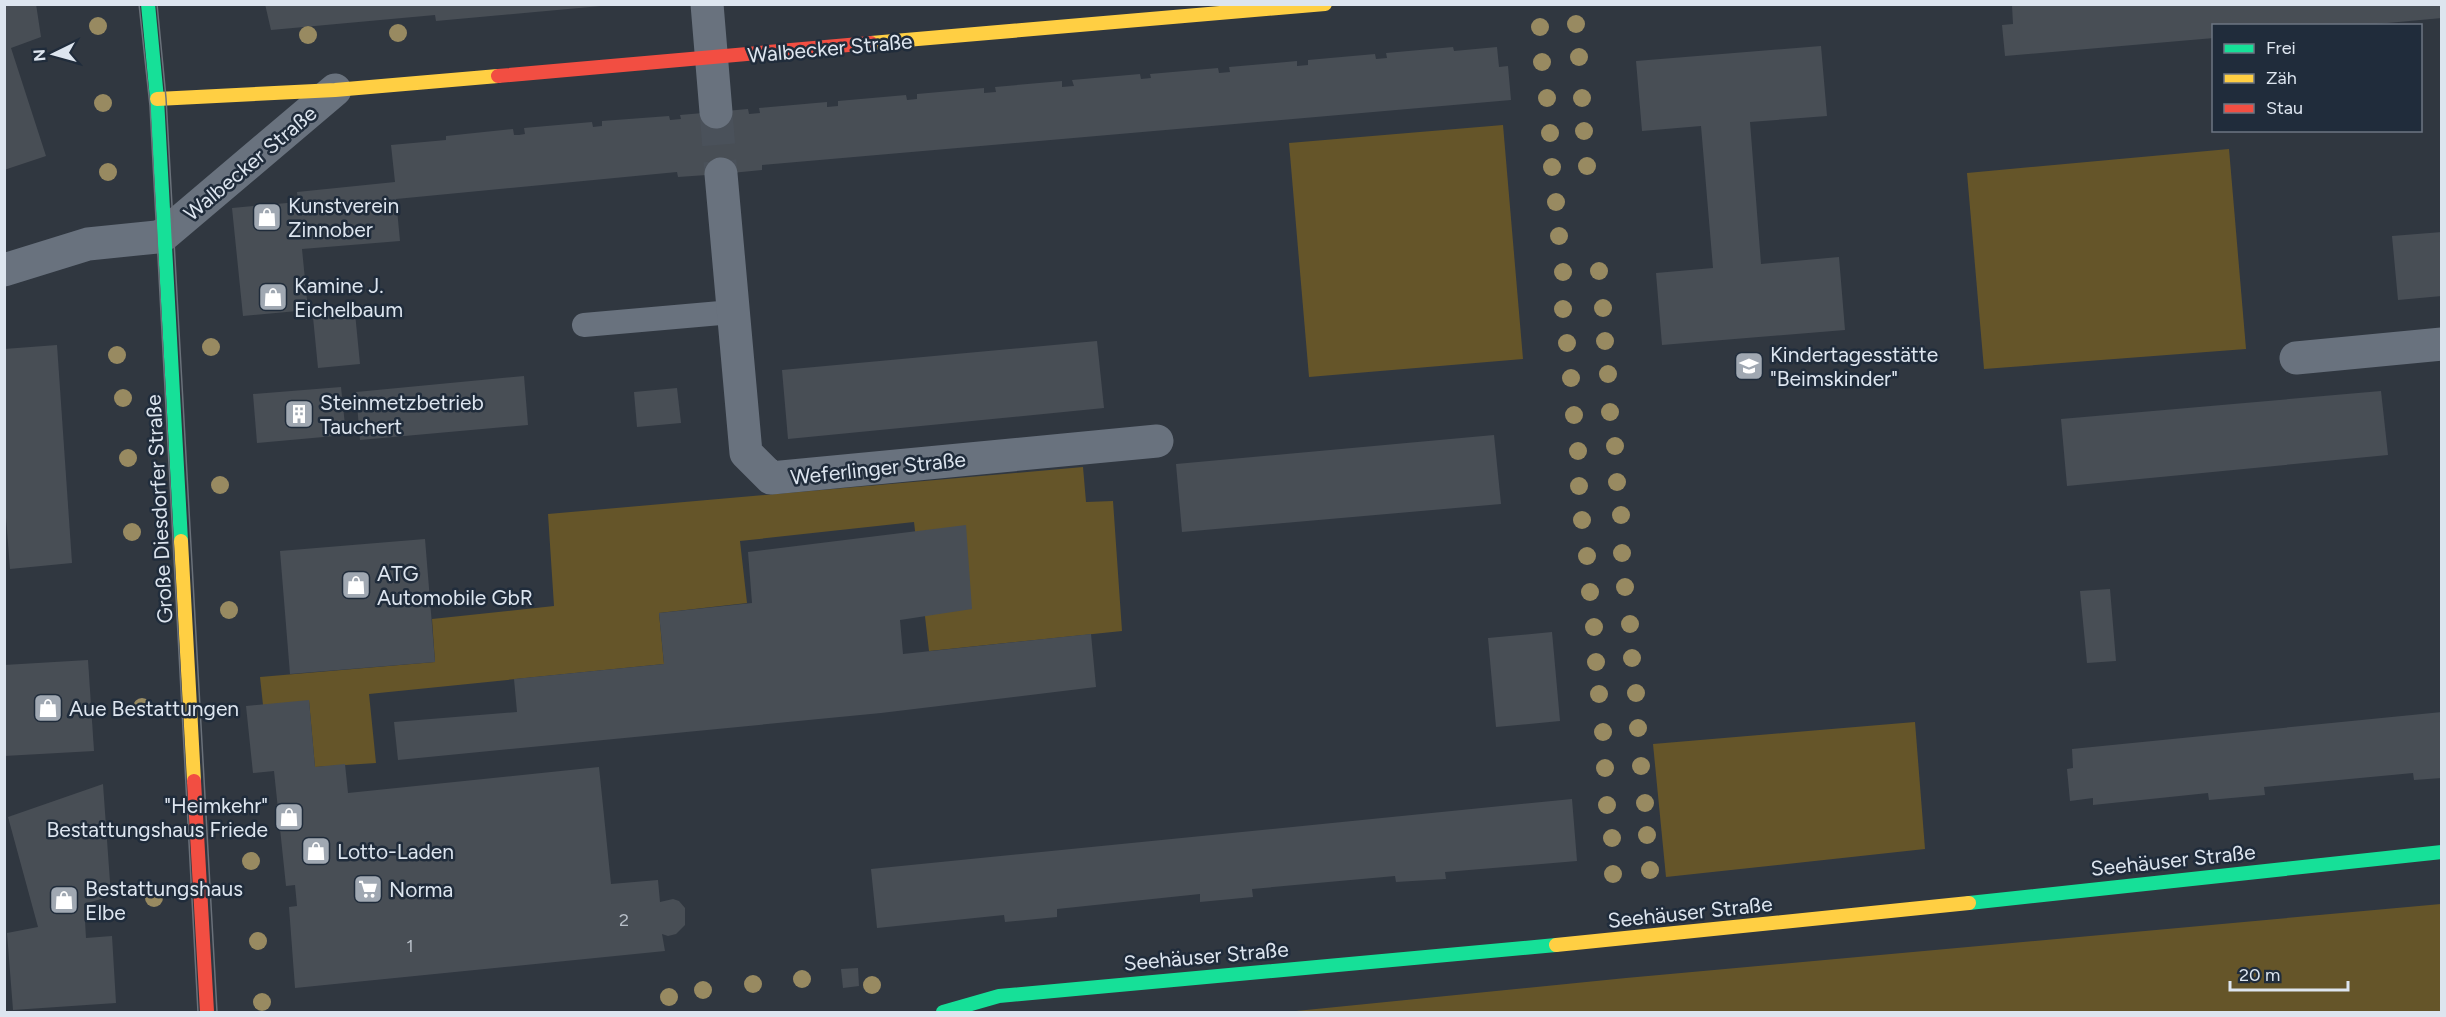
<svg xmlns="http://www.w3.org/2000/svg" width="2446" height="1017" viewBox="0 0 2446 1017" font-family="Figtree,sans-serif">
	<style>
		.green { fill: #655529 }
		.building { fill: #484e55 }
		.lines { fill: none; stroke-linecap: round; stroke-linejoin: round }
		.street-tunnel { stroke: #4a515a; stroke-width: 33; stroke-dasharray: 33 16; stroke-linecap: butt }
		.lane { stroke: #69727e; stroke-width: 24 }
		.street { stroke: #69727e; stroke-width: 33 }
		.fast { stroke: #16e098; stroke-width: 14 }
		.slow { stroke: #ffcf43; stroke-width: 14 }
		.jam { stroke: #f24e42; stroke-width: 14 }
		.tram { stroke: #6a717a; stroke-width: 1.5 }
		.tree { fill: #988a61 }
		.labels { text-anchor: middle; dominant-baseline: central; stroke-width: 5; stroke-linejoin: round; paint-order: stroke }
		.number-label { font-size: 18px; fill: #b8bfc8 }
		.street-label { font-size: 21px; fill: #dde5ef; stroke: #202c3b }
		.poi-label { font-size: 21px; fill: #dde5ef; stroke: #202c3b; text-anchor: start }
	</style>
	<rect width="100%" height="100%" fill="#303740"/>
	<!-- green -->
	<g class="green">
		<path d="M1503,125L1523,359L1309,377L1289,143Z"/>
		<path d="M2229,149L2246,349L1984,369L1967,173Z"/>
		<path d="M1083,467L1086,502L1113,501L1122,631L929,651L914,522L740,541L747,603L659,613L664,664L369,694L376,763L315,767L309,701L263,705L260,677L435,662L432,619L554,606L548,514Z"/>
		<path d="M1915,722L1925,849L1666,877L1653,744Z"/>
		<path d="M2441,904V1012H1286L1626,978Z"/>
	</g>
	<!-- building -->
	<g class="building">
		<path d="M4,4H36L41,37L11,48L46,156L4,170Z"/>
		<path d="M265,4H601V6L436,21L435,15L271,30Z"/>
		<path d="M2442,4V18L2355,26H2214V38L2005,56L2002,25L2013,24L2012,5L2018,4Z"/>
		<path d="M1821,46L1827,116L1750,122L1761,264L1839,257L1845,330L1662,345L1656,273L1713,268L1701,126L1642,131L1636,61Z"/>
		<path d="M1453,47L1454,51L1497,47L1499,67L1508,66L1511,100L762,165V170L721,174L678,177L677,172L396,199L400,241L302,249L308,310L243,316L232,208L298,202L297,192L395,182L391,145L446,140V136L513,129L514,135H519L525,134L524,128L592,122L593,127L602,126V121L669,116L670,120L681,119L680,115L748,109L749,114L760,113L759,108L827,102V107L838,106V101L906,95L907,100L917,99V94L984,88V93L996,92L995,87L1062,81V87L1074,86L1072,80L1140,74L1141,79L1151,78L1150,74L1218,68L1219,73L1230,72L1229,67L1297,61V66L1308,65V60L1375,54L1376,59L1387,58L1386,53Z"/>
		<path d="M2442,232V296L2398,300L2392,236Z"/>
		<path d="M355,313L360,364L318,368L313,317Z"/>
		<path d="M1097,341L1104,408L788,439L782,370Z"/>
		<path d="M57,345L72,563L10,569L4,492V349Z"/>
		<path d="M524,376L528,425L360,440L356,392Z"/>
		<path d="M341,387L346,435L257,443L253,394Z"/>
		<path d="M677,388L681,423L637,427L634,392Z"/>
		<path d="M2381,391L2388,455L2067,486L2061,419Z"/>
		<path d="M1494,435L1501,504L1182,532L1176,464Z"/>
		<path d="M966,525L972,609L900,620L903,654L1091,634L1096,687L881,713L398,760L394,722L517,712L514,679L664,664L659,613L752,603L748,552Z"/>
		<path d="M425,539L435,662L290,674L280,551Z"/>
		<path d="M2110,589L2116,661L2087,663L2080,591Z"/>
		<path d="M1552,632L1560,721L1496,727L1488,638Z"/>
		<path d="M88,660L94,751L4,756V665Z"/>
		<path d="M309,700L315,767L345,764L348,793L599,767L611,884L658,880L660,902L673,899L679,901L685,908V925L676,934L668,936L662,934L665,951L295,988L289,907L297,906L295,885L286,886L274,771L253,773L246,706Z"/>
		<path d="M2442,712V778L2414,780L2413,773L2339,780L2264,787L2265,795L2209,800L2208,793L2093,805V798L2070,801L2067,769L2073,768L2072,749Z"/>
		<path d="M103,784L111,896L84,904L86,938L112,936L116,1003L13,1010L7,933L38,927L8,817Z"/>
		<path d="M1572,799L1577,861L1445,872L1446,879L1396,882L1395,876L1252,889L1253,897L1200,902V894L1057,909V917L1005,922L1004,915L877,928L871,869Z"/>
		<path d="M858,968L859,986L843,988L841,969Z"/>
	</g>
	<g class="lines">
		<!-- street-tunnel -->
		<path class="street-tunnel" d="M716,112L721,174"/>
		<!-- lane -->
		<path class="lane" d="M584,325L732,312"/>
		<!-- street -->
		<g class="street">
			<path d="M707,4L716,112"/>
			<path d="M721,174L746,453L771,478L1157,441"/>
			<path d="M4,270L88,244L157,237L165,234L335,90"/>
			<path d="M2296,358L2442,344"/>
		</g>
		<!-- fast -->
		<g class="fast">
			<path d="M148,4L157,99L181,541"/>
			<path d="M1969,903L2442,852"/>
			<path d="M943,1012L999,996L1556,945"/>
		</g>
		<!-- slow -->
		<g class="slow">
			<path d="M871,43L1325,4"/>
			<path d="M157,99L335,90L498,76"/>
			<path d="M181,541L194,781"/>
			<path d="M1556,945L1969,903"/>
		</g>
		<!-- jam -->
		<g class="jam">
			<path d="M498,76L871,43"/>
			<path d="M194,781L207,1012"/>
		</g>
		<!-- tram -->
		<g class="tram">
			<path d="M139,4L150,106L198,1012"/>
			<path d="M157,4L166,98L217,1012"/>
		</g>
	</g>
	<!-- trees -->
	<g class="tree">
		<circle cx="1576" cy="24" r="9"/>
		<circle cx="98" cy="26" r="9"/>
		<circle cx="1540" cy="27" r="9"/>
		<circle cx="398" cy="33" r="9"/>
		<circle cx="308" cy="35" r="9"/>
		<circle cx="1579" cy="57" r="9"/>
		<circle cx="1542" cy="62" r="9"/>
		<circle cx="1547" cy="98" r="9"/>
		<circle cx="1582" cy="98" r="9"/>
		<circle cx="103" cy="103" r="9"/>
		<circle cx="1584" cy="131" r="9"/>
		<circle cx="1550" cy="133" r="9"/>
		<circle cx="1587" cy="166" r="9"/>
		<circle cx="1552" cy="167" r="9"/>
		<circle cx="108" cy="172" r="9"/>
		<circle cx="1556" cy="202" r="9"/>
		<circle cx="1559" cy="236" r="9"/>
		<circle cx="1599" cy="271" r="9"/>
		<circle cx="1563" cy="272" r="9"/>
		<circle cx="1603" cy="308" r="9"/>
		<circle cx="1563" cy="309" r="9"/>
		<circle cx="1605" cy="341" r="9"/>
		<circle cx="1567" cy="343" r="9"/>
		<circle cx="211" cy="347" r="9"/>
		<circle cx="117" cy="355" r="9"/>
		<circle cx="1608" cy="374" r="9"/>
		<circle cx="1571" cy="378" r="9"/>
		<circle cx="123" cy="398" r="9"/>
		<circle cx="1610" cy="412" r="9"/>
		<circle cx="1574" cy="415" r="9"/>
		<circle cx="1615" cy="446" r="9"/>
		<circle cx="1578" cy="451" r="9"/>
		<circle cx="128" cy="458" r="9"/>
		<circle cx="1617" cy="482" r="9"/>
		<circle cx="220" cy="485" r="9"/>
		<circle cx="1579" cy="486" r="9"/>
		<circle cx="1621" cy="515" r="9"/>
		<circle cx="1582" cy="520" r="9"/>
		<circle cx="132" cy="532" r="9"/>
		<circle cx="1622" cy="553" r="9"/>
		<circle cx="1587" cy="556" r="9"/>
		<circle cx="1625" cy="587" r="9"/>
		<circle cx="1590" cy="592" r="9"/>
		<circle cx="229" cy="610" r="9"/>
		<circle cx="1630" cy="624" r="9"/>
		<circle cx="1594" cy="627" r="9"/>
		<circle cx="1632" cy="658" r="9"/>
		<circle cx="1596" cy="662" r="9"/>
		<circle cx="1636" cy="693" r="9"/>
		<circle cx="1599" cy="694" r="9"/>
		<circle cx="142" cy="707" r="9"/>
		<circle cx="1638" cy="728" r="9"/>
		<circle cx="1603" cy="732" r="9"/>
		<circle cx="1641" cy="766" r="9"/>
		<circle cx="1605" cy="768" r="9"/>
		<circle cx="1645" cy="803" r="9"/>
		<circle cx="1607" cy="805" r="9"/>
		<circle cx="1647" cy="835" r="9"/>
		<circle cx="1612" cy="838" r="9"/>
		<circle cx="251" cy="861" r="9"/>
		<circle cx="1650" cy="870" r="9"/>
		<circle cx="1613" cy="874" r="9"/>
		<circle cx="154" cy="898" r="9"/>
		<circle cx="258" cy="941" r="9"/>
		<circle cx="802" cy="979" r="9"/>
		<circle cx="753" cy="984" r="9"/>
		<circle cx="872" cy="985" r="9"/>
		<circle cx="703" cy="990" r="9"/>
		<circle cx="669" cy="997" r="9"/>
		<circle cx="262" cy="1002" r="9"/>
	</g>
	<!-- icons -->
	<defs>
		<g id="shop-square" transform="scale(1.5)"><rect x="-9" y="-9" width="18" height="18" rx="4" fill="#a0a8b2" stroke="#202c3b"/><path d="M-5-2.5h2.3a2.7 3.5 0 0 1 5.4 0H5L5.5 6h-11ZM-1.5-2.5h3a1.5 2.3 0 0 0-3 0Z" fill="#fff"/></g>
		<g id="school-square" transform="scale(1.5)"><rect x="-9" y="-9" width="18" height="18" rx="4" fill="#a0a8b2" stroke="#202c3b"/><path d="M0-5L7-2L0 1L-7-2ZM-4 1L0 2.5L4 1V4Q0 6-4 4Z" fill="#fff"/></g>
		<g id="building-square" transform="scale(1.5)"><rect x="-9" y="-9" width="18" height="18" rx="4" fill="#a0a8b2" stroke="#202c3b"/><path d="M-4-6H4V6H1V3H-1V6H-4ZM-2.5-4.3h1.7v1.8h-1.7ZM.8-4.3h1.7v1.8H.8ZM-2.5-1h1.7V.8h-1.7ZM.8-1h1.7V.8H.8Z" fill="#fff"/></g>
		<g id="supermarket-square" transform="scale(1.5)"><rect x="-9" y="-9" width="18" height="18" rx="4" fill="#a0a8b2" stroke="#202c3b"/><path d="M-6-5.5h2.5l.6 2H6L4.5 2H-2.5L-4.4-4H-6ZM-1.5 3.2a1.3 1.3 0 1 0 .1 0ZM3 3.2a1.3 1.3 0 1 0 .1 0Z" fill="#fff"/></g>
	</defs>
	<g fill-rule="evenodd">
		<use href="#shop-square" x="267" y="217"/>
		<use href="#shop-square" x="273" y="297"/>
		<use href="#school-square" x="1749" y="366"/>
		<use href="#building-square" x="299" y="414"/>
		<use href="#shop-square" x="356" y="585"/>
		<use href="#shop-square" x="48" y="708"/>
		<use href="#shop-square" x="289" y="817"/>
		<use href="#shop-square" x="316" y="851"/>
		<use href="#supermarket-square" x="368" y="889"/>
		<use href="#shop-square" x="64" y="900"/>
	</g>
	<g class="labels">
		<!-- number labels -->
		<g class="number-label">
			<text x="624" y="920">2</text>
			<text x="410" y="946">1</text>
		</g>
		<!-- street labels -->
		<g class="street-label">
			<text transform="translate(830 48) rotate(-5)">Walbecker Straße</text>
			<text transform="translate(250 163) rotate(-40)">Walbecker Straße</text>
			<text transform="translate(878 468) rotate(-6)">Weferlinger Straße</text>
			<text transform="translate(159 509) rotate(-93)">Große Diesdorfer Straße</text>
			<text transform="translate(2173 860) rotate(-6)">Seehäuser Straße</text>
			<text transform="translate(1690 912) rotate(-6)">Seehäuser Straße</text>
			<text transform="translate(1206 956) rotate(-5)">Seehäuser Straße</text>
		</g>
		<!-- poi labels -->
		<g class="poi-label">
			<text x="288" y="205">Kunstverein<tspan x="288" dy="24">Zinnober</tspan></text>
			<text x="294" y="285">Kamine J.<tspan x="294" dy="24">Eichelbaum</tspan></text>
			<text x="1770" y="354">Kindertagesstätte<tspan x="1770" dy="24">"Beimskinder"</tspan></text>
			<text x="320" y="402">Steinmetzbetrieb<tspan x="320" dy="24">Tauchert</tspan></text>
			<text x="377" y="573">ATG<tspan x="377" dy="24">Automobile GbR</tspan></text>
			<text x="69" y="708">Aue Bestattungen</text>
			<text x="268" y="805" text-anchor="end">"Heimkehr"<tspan x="268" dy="24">Bestattungshaus Friede</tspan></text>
			<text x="337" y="851">Lotto-Laden</text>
			<text x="85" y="888">Bestattungshaus<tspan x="85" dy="24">Elbe</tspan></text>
			<text x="389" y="889">Norma</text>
		</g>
	</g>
	<!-- border -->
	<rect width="2446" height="1017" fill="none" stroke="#dde5ef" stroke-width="12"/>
	<!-- legend -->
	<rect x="2212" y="24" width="210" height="108" fill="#202c3b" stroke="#6c7683" stroke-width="1.5"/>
	<rect x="2224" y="44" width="30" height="9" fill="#16e098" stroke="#6c7683" stroke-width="1.5"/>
	<text x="2266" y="54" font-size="18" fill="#dde5ef">Frei</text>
	<rect x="2224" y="74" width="30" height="9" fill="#ffcf43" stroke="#6c7683" stroke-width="1.5"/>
	<text x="2266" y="84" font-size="18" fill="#dde5ef">Zäh</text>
	<rect x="2224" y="104" width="30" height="9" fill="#f24e42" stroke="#6c7683" stroke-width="1.5"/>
	<text x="2266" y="114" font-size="18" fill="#dde5ef">Stau</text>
	<!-- north arrow -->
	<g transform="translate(54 54) rotate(265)" stroke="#202c3b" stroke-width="4.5" paint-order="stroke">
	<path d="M0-4.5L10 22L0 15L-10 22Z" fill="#dde5ef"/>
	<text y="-9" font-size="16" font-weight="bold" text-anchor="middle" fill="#dde5ef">N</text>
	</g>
	<!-- scale -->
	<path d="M2230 981v9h118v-9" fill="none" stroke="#dde5ef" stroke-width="3"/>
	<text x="2239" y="981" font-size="18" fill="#dde5ef" stroke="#202c3b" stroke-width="4.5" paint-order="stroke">20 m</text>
</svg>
